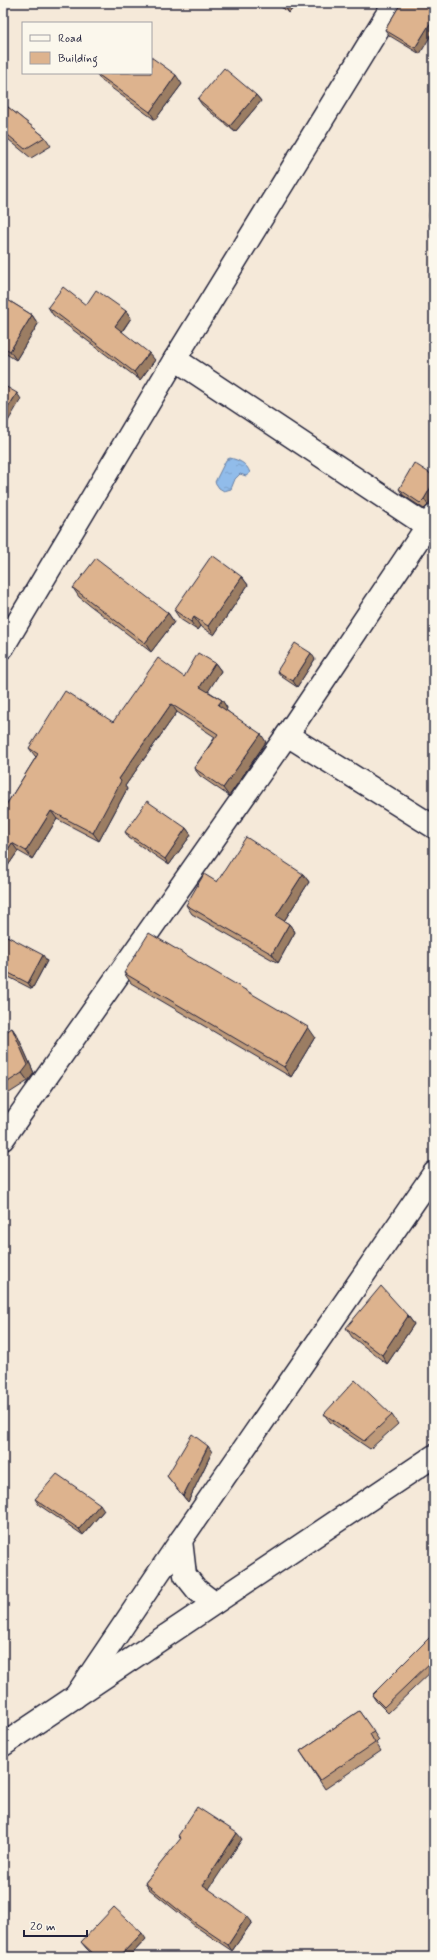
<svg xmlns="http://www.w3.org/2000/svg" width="437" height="1960" viewBox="0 0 437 1960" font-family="Mynerve,sans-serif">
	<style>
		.water { fill: url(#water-ripples); stroke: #657ea4 }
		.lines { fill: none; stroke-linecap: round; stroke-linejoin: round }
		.minor-casing { stroke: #22223b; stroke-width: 25 }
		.minor { stroke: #fbf7ec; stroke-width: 22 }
		.wall { fill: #be9a7a; stroke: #22223b }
		.shaded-wall { fill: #9b7d63; stroke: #22223b }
		.building { fill: #ddb38e; stroke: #22223b }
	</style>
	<defs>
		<pattern id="water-ripples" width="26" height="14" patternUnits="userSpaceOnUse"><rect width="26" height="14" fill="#91bcea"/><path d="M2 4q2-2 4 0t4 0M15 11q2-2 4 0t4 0" fill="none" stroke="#7da1ca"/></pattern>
	</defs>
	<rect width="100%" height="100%" fill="#f5e9d9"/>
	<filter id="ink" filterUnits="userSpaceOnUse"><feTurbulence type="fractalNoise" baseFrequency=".025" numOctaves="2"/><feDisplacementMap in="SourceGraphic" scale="8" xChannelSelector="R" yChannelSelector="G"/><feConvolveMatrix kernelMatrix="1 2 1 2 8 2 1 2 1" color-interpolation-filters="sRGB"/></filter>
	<g filter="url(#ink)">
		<!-- water -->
		<path class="water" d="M230,458C238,460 247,463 250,473L246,476L240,474L235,479L231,489L224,491L219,488L215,482L226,460Z"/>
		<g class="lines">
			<!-- minor casing -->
			<g class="minor-casing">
				<g id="minor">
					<path d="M175,359L427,526"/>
					<path d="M3,647L175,359L394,3"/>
					<path d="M287,735L434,827"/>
					<path d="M3,1139L287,735L434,516"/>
					<path d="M181,1540L185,1575L197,1590L214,1603"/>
					<path d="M75,1697L181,1540L434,1173"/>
					<path d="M3,1745L434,1456"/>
				</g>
			</g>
			<!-- minor -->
			<use href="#minor" class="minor"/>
		</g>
		<!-- wall -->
		<g class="wall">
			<path d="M276,3H297L289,13Z"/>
			<path d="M401,3L420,54L390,36L385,30Z"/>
			<path d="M96,73L182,84L155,120L102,81Z"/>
			<path d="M256,95L261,101L235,132L202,105L198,99Z"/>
			<path d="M3,103L45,137L51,146L31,158L3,135Z"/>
			<path d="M3,297L32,315L38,324L16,360L3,352Z"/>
			<path d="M86,305L126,311L131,318L122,332L155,360L140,380L53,315L48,307Z"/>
			<path d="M434,476V496L428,505L424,509L403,495L399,489Z"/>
			<path d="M242,577L248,585L214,635L200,626L197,630L180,619L174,610Z"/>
			<path d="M73,588L168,613L174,622L151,652L79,597Z"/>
			<path d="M315,659L297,687L282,677L277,671Z"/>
			<path d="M215,663L221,671L208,691L222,700L227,708L226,710L266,742L229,796L200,776L194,768L215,737L177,712L125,786L127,789L99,841L57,819L32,859L18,851L3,873V810L36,757L35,756L29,748L113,722L184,677Z"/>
			<path d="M186,828L191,835L169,865L129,838L125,832Z"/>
			<path d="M303,874L309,882L284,921L289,924L295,932L278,963L192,914L186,905L217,882Z"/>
			<path d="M3,934L47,961L32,989L3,974Z"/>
			<path d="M124,973L315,1037L291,1077L131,983Z"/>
			<path d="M12,1028L18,1037L34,1073L28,1081L3,1097V1034Z"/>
			<path d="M408,1316L414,1324L387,1364L352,1337L346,1328Z"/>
			<path d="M324,1414L392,1415L398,1424L370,1449L330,1422Z"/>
			<path d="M212,1452L188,1502L167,1476Z"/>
			<path d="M35,1499L104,1510L83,1535L39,1505Z"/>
			<path d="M434,1633V1669L388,1713L376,1701L372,1695Z"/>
			<path d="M359,1711L379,1740L376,1743L381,1751L325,1789L300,1751Z"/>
			<path d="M178,1836L242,1839L208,1889L252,1922L232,1951L195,1926L149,1889L145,1883L181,1839Z"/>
			<path d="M146,1939L129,1957H95L86,1948L81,1942Z"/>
		</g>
		<!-- shaded-wall -->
		<g class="shaded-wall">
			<path d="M286,3H297L289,13L284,5Z"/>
			<path d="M434,17V30L420,54L415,48Z"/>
			<path d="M176,75L182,84L155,120L150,112Z"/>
			<path d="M256,95L261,101L235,132L230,126Z"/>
			<path d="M126,311L131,318L120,334L115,326Z"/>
			<path d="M32,315L38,324L16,360L10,351Z"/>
			<path d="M149,353L155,360L140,380L134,372Z"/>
			<path d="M17,393L21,399L3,430V416Z"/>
			<path d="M434,482V496L428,505L424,499Z"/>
			<path d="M242,577L248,585L214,635L208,626Z"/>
			<path d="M168,613L174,622L151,652L145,643Z"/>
			<path d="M194,617L200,626L197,630L191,622Z"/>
			<path d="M311,653L315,659L297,687L293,681Z"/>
			<path d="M215,663L221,671L206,695L200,687Z"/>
			<path d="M222,700L227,708L224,713L218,705Z"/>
			<path d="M171,704L177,712L125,786L127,789L99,841L93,833L119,779Z"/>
			<path d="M261,734L266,742L229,796L223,788Z"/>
			<path d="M51,811L57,819L32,859L26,851Z"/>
			<path d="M186,828L191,835L169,865L165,859Z"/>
			<path d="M12,843L18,851L3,873V857Z"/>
			<path d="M303,874L309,882L282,924L276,916Z"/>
			<path d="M289,924L295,932L278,963L272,954Z"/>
			<path d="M43,955L47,961L32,989L28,983Z"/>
			<path d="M308,1027L315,1037L291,1077L284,1067Z"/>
			<path d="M12,1028L18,1037L34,1073L28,1081L22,1073Z"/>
			<path d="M408,1316L414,1324L387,1364L382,1355Z"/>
			<path d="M208,1446L212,1452L188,1502L183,1496Z"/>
			<path d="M100,1504L104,1510L83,1535L79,1529Z"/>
			<path d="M237,1833L242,1839L207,1892L203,1885Z"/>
			<path d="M247,1916L252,1922L232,1951L228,1945Z"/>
			<path d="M142,1933L146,1939L129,1957H119Z"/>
		</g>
		<!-- building -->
		<g class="building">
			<path d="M281,3H286L284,5Z"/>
			<path d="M401,3H421L434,11V17L415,48L385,30Z"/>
			<path d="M151,57L176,75L150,112L96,73H151Z"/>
			<path d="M224,68L256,95L230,126L198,99Z"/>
			<path d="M3,103L45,137L25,149L3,131Z"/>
			<path d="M434,200V227L430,223L429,215L430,207Z"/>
			<path d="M63,287L86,305L96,290L126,311L115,326L149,353L134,372L48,307Z"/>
			<path d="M3,297L32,315L10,351L3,347Z"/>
			<path d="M3,385L17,393L3,416Z"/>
			<path d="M414,463L434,476V482L424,499L420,503L399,489Z"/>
			<path d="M212,555L242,577L208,626L194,617L191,622L174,610Z"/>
			<path d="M96,558L168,613L145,643L73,588Z"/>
			<path d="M295,643L311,653L293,681L277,671Z"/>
			<path d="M198,653L215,663L200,687L222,700L218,705L261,734L223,788L194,768L218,734L171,704L119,779L121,781L93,833L51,811L26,851L12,843L3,857V810L38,754L29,748L65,691L113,722L158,658L184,677Z"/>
			<path d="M147,801L186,828L165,859L125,832Z"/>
			<path d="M246,837L303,874L276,916L289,924L272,954L186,905L204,874L217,882Z"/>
			<path d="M149,933L308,1027L284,1067L124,973Z"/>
			<path d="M3,934L43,955L28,983L3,970Z"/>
			<path d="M12,1028L28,1065L22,1073L3,1085V1034Z"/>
			<path d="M381,1286L408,1316L382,1355L346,1328Z"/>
			<path d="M355,1380L392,1415L364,1441L324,1414Z"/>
			<path d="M192,1434L208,1446L183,1496L167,1476Z"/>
			<path d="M57,1474L100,1504L79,1529L35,1499Z"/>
			<path d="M434,1633V1659L384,1707L372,1695Z"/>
			<path d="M359,1711L374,1732L370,1734L375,1743L320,1780L300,1751Z"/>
			<path d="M197,1807L237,1833L203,1885L247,1916L228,1945L191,1920L145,1883L181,1838L178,1836Z"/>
			<path d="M114,1907L142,1933L119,1957H97L81,1942Z"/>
		</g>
	</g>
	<!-- margin -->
	<rect width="437" height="1960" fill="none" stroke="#fbf7ec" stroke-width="16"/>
	<rect x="8" y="8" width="421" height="1944" fill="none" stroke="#22223b" stroke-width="1.5" filter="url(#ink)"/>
	<!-- legend -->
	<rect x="22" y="22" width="130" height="52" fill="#fbf7ec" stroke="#a4a2a5"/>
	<rect x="30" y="35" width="20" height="6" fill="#fbf7ec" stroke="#a4a2a5"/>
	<text x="58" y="42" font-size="12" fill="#22223b">Road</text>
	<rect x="30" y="52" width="20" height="12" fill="#ddb38e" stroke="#a4a2a5"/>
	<text x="58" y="62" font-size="12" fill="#22223b">Building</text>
	<!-- scale -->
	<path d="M24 1930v6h63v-6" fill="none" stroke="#22223b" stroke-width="2"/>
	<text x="30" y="1930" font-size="12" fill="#22223b" stroke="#fbf7ec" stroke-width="3" paint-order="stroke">20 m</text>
</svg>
